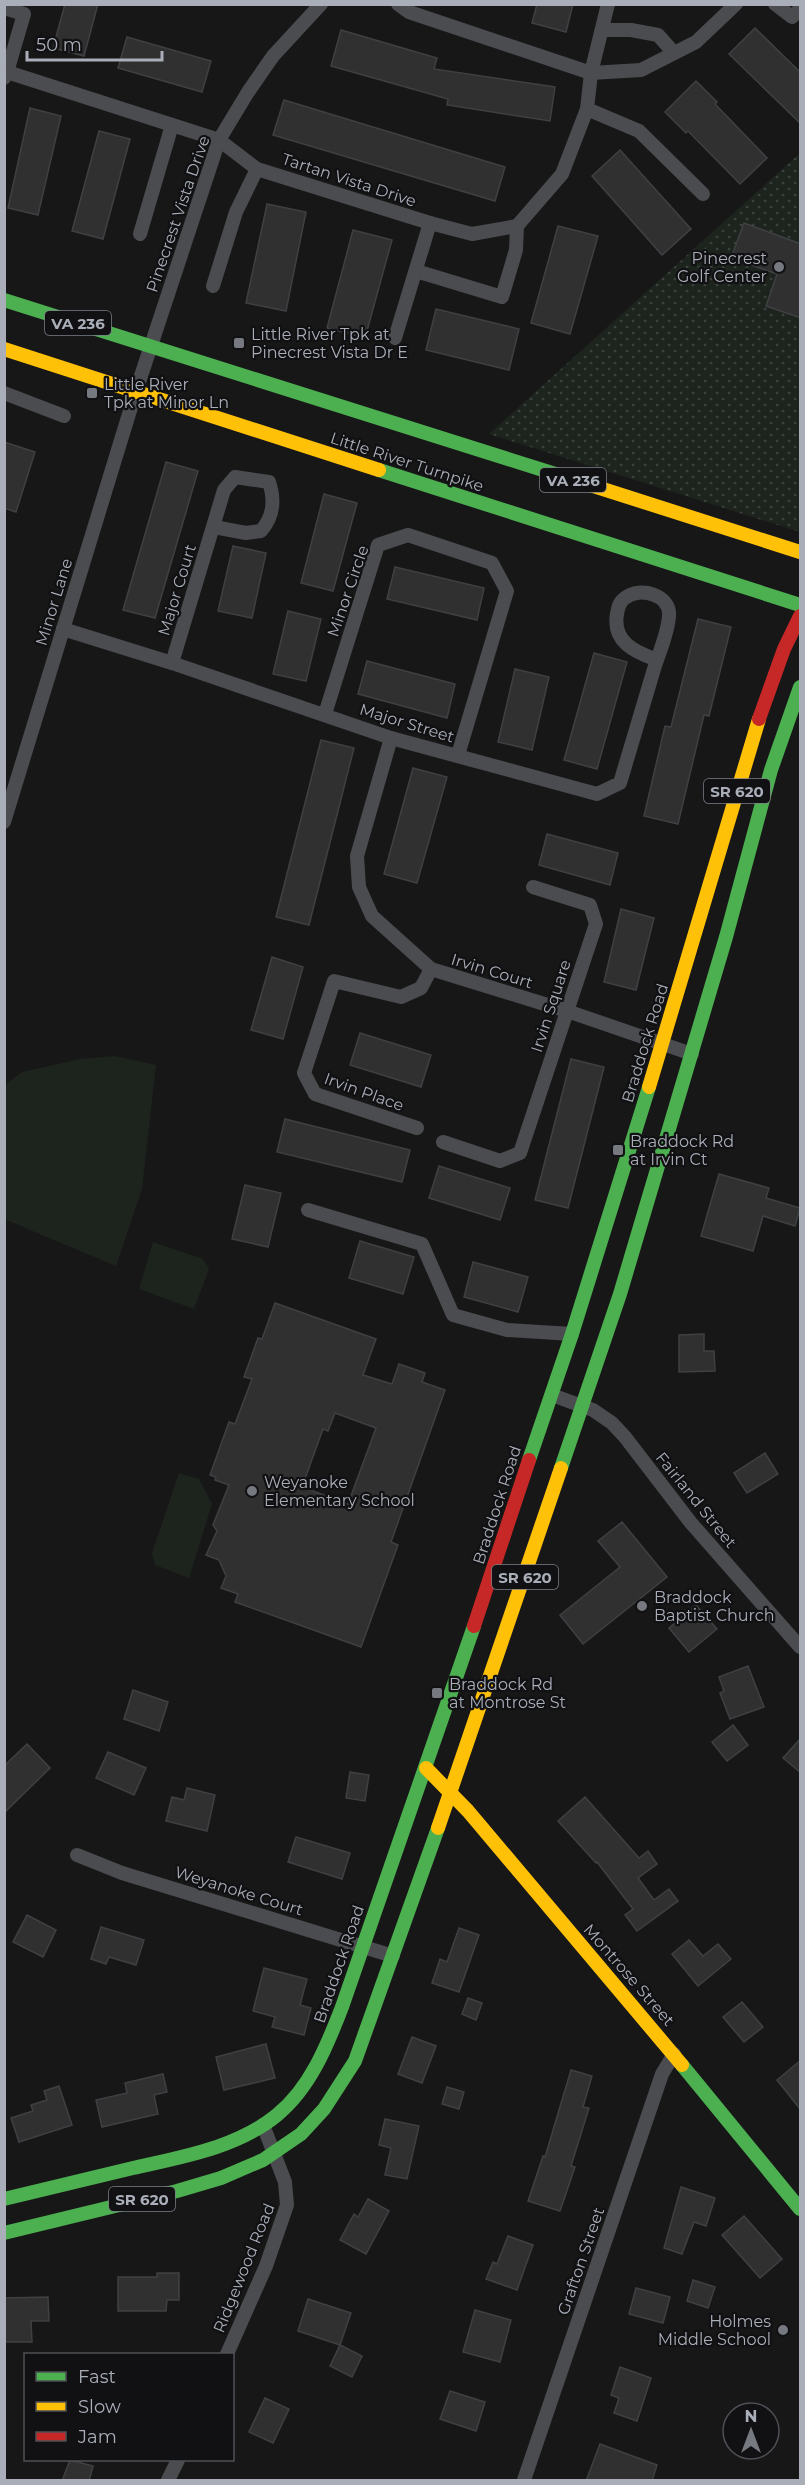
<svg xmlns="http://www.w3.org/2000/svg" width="805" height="2485" viewBox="0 0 805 2485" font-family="Montserrat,sans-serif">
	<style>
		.grass { fill: url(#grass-dots) }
		.park { fill: #1d241e }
		.building { fill: #303031; stroke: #3f4043; stroke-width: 1.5; fill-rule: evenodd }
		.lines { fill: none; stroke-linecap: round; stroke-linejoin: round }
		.street { stroke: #4b4c50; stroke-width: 14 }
		.fast { stroke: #4caf50; stroke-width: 14 }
		.slow { stroke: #ffc107; stroke-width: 14 }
		.jam { stroke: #c62828; stroke-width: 14 }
		.poi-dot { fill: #767980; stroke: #111113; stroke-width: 2 }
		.labels { text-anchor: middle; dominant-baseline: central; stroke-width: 4.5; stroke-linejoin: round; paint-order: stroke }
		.shield { fill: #111113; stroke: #7b7f86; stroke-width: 1.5 }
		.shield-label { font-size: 15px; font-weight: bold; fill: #a9aeb8 }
		.street-label { font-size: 16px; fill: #a9aeb8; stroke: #111113 }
		.poi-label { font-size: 16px; fill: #a9aeb8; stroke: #111113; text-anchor: start }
	</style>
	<defs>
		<pattern id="grass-dots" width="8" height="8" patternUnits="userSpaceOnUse" patternTransform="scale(1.5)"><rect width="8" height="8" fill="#1d241e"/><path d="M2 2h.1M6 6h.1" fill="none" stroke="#3b413d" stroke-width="1.8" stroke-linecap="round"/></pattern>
	</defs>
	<rect width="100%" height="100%" fill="#171717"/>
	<!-- grass -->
	<path class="grass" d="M800,153V532L489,434Z"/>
	<!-- park -->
	<g class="park">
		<path d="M115,1056L156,1065L142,1189L116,1266L4,1219L5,1085L22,1072L80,1059Z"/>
		<path d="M153,1242L203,1259L209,1269L194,1309L139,1289Z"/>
		<path d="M179,1473L199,1479L212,1504L189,1578L155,1565L152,1553Z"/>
	</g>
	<!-- building -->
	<g class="building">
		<path d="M65,4H98L84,56L53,48Z"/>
		<path d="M537,4H573L566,32L532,23Z"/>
		<path d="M755,28L801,73V124L729,54Z"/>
		<path d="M341,30L437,58L434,69L555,87L550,121L447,105L448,99L331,66Z"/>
		<path d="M127,37L211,61L202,92L118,68Z"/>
		<path d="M696,81L717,102L715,104L767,158L740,184L688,131L686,133L665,112Z"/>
		<path d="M284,100L505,167L495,201L273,135Z"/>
		<path d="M30,108L61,116L38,215L8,208Z"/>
		<path d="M99,131L130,139L103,239L72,231Z"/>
		<path d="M620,150L691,229L662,255L592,176Z"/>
		<path d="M267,204L306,212L286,311L246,303Z"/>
		<path d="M744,223L801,244V318L766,306L777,274L731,258Z"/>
		<path d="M558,226L598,236L570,334L531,323Z"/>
		<path d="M353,230L392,240L365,338L327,328Z"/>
		<path d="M436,309L519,329L509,370L426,350Z"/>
		<path d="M4,442L35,452L16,512L4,508Z"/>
		<path d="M166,462L198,471L155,618L123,610Z"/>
		<path d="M324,494L357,503L333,591L301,583Z"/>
		<path d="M233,546L266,553L252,618L218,611Z"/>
		<path d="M395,567L484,588L477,620L387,599Z"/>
		<path d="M288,611L321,619L306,681L273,674Z"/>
		<path d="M698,619L731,627L709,716L704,715L678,824L644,816L665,726L671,727Z"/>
		<path d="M594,653L627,662L597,769L564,760Z"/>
		<path d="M367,661L455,684L447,718L358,694Z"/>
		<path d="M515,669L549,677L532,750L498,742Z"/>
		<path d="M321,740L354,748L309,925L276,917Z"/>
		<path d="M413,768L447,777L417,883L384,874Z"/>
		<path d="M547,834L618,853L610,885L539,865Z"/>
		<path d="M621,909L654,918L636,990L604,982Z"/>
		<path d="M272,957L303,967L283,1039L251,1030Z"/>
		<path d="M360,1033L431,1055L421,1087L350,1065Z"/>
		<path d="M571,1059L604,1067L568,1208L535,1200Z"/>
		<path d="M285,1119L410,1150L402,1182L277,1152Z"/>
		<path d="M439,1166L510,1188L500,1220L429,1198Z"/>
		<path d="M719,1174L769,1188L766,1198L800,1208L795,1226L763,1216L753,1251L701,1236Z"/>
		<path d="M245,1185L281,1193L268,1247L232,1239Z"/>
		<path d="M360,1241L414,1257L403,1294L349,1278Z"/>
		<path d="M473,1262L528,1277L518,1312L464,1297Z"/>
		<path d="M275,1303L376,1339L363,1375L392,1384L399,1364L425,1373L422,1382L445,1390L391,1542L398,1545L361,1647L235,1602L238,1594L221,1588L226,1576L219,1560L206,1555L217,1531L213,1525L229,1485L215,1480L216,1477L210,1475L229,1422L235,1424L252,1379L244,1377L258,1338L262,1339ZM335,1413L376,1428L348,1504L302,1487L323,1429L328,1431Z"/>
		<path d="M704,1334V1351H714L715,1371L679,1372V1335Z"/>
		<path d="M765,1453L778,1474L747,1493L734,1473Z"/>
		<path d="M622,1522L667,1577L583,1644L560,1615L620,1567L598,1541Z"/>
		<path d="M696,1605L717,1629L689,1652L669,1628Z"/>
		<path d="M748,1666L764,1707L730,1719L720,1693L724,1691L719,1677Z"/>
		<path d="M133,1690L168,1702L159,1731L124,1719Z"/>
		<path d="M733,1725L748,1745L727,1761L712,1742Z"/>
		<path d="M801,1738V1773L783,1758Z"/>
		<path d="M27,1744L50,1768L4,1813V1766Z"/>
		<path d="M108,1752L146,1768L134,1795L96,1778Z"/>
		<path d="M350,1772L369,1775L365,1801L346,1798Z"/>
		<path d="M187,1788L215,1795L207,1831L166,1821L172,1797L184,1800Z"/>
		<path d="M585,1797L639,1858L648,1851L657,1864L638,1878L654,1900L669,1889L678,1901L637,1931L625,1915L633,1909L597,1862L596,1863L558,1821Z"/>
		<path d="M296,1837L350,1853L342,1879L288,1862Z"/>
		<path d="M27,1915L56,1930L43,1957L13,1942Z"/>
		<path d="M101,1927L144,1940L136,1965L109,1957L106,1964L91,1959Z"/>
		<path d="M459,1928L479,1935L459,1992L432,1983L440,1959L447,1962Z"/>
		<path d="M689,1940L703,1956L718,1944L731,1959L698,1986L672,1954Z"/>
		<path d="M264,1968L307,1979L300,2005L311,2008L304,2035L272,2027L275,2017L253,2011Z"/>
		<path d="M468,1998L482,2003L476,2020L462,2014Z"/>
		<path d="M742,2002L763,2027L744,2042L723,2017Z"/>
		<path d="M412,2037L436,2046L422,2083L398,2074Z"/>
		<path d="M266,2044L275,2078L224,2090L216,2057Z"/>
		<path d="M801,2060V2110L777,2080Z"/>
		<path d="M571,2070L592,2076L583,2107L589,2108L571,2166L575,2167L560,2211L528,2201L543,2156L545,2157Z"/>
		<path d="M163,2074L167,2092L154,2095L158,2114L102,2127L96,2100L127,2093L125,2083Z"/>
		<path d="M59,2086L72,2125L19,2142L11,2118L33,2111L31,2105L47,2100L44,2091Z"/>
		<path d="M447,2087L464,2092L459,2109L442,2104Z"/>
		<path d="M385,2119L419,2126L407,2179L385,2175L391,2148L379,2145Z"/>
		<path d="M681,2187L715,2198L706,2226L694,2222L682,2254L664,2248Z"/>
		<path d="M368,2199L389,2211L366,2254L340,2240L354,2214L358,2217Z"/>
		<path d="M744,2216L782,2259L760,2278L722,2235Z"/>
		<path d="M508,2236L533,2245L517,2290L486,2279L493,2262L497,2264Z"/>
		<path d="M157,2273H179V2300H167L166,2311H118V2277H157Z"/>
		<path d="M693,2280L715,2287L708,2308L687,2301Z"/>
		<path d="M636,2288L670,2297L663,2323L629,2314Z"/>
		<path d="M48,2297L49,2321H31L32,2342H4V2298Z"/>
		<path d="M308,2299L351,2313L340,2345L298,2331Z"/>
		<path d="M475,2310L511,2320L500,2362L463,2352Z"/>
		<path d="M340,2345L362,2356L352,2377L330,2366Z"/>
		<path d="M620,2367L651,2378L637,2421L614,2413L619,2398L611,2395Z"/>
		<path d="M450,2391L485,2402L476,2431L440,2419Z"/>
		<path d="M265,2398L289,2409L273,2443L249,2432Z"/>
		<path d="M600,2444L657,2465L652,2481H586Z"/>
		<path d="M70,2460L93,2466L89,2481H62Z"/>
	</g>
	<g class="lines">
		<!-- street -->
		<g class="street">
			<path d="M398,4L409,12L591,73L641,70L696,42L736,4"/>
			<path d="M775,4L792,17L800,9"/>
			<path d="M4,8L24,14L7,72"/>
			<path d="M602,30H631L658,35L674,53"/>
			<path d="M4,78L7,72L219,140L257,169L430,223L472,234L517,226L562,174L587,109L591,73L608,4"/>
			<path d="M587,109L639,131L703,194"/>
			<path d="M140,234L172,125"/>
			<path d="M416,271L502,297L516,250L517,226"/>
			<path d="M213,286L236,212L257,169"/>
			<path d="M395,338L430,223"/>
			<path d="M4,393L64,416"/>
			<path d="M63,629L172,663L391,738L597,794L620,783C631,745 643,707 654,669C659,653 668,633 669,616C671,595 640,586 625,598C619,602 618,608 617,614C612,642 635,652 657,660"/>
			<path d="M172,663L224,490L235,477L269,482C275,500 274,516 261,531L246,533L214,527"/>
			<path d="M325,714L378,545L408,535L492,563L507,591L458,755"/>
			<path d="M391,738L357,856L359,887L372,916L431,969L567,1011L692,1054"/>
			<path d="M4,822L136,391L219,140L248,92L273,56L321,4"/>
			<path d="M417,1128L315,1094L304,1073L334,981L401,997L421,988L431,969"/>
			<path d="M443,1142L500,1161L520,1153L596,924L590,905L533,887"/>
			<path d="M308,1210L422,1244L453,1315L507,1330L572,1334"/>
			<path d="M552,1395L593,1410L612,1423L625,1437L691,1523L800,1647"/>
			<path d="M77,1855L122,1873L393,1956"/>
			<path d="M227,2354L266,2266L287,2205L285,2182L263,2125"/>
			<path d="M168,2480L178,2460"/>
			<path d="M524,2480L662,2074L674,2054"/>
		</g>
		<!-- fast -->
		<g class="fast">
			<path d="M4,300L584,483"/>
			<path d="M379,470L800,605"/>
			<path d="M529,1460L572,1334L649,1087"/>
			<path d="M561,1468L620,1294L726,937L771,770L800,687"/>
			<path d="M682,2065L800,2209"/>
			<path d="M4,2199C47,2189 90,2178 133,2168C181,2157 237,2148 277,2115C310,2088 327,2046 342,2007L474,1626"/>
			<path d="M4,2233L177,2191L221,2178L263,2160L301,2134L324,2109L355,2061L438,1828"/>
		</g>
		<!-- slow -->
		<g class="slow">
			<path d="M4,349L379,470"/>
			<path d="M584,483L800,552"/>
			<path d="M649,1087L759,719"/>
			<path d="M426,1768L468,1811L682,2065"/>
			<path d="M438,1828L561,1468"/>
		</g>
		<!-- jam -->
		<g class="jam">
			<path d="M759,719L784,649L800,616"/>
			<path d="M474,1626L529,1460"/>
		</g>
	</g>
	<!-- markers -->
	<g class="poi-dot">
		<circle cx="779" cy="267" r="6"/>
		<rect x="233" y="337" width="12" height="12" rx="3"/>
		<rect x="86" y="387" width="12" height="12" rx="3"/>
		<rect x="612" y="1144" width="12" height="12" rx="3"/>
		<circle cx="252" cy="1491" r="6"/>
		<circle cx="642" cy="1606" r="6"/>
		<rect x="431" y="1687" width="12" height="12" rx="3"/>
		<circle cx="783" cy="2330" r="6"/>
	</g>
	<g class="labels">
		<!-- shield labels -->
		<g class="shield">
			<rect x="45" y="311" width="66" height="24" rx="4.5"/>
			<rect x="540" y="468" width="66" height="24" rx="4.5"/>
			<rect x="704" y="779" width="66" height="24" rx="4.5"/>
			<rect x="492" y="1565" width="66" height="24" rx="4.5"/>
			<rect x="109" y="2187" width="66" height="24" rx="4.5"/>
		</g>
		<g class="shield-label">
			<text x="78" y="323">VA 236</text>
			<text x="573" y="480">VA 236</text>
			<text x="737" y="791">SR 620</text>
			<text x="525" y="1577">SR 620</text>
			<text x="142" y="2199">SR 620</text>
		</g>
		<!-- street labels -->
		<g class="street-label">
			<text transform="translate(349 180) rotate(18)">Tartan Vista Drive</text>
			<text transform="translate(178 214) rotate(-71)">Pinecrest Vista Drive</text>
			<text transform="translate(407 462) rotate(18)">Little River Turnpike</text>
			<text transform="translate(177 590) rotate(-73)">Major Court</text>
			<text transform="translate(348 591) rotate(-71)">Minor Circle</text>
			<text transform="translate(54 602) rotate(-73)">Minor Lane</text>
			<text transform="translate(407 723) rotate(17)">Major Street</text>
			<text transform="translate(492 971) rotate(17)">Irvin Court</text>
			<text transform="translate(551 1006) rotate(-72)">Irvin Square</text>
			<text transform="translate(645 1043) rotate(-73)">Braddock Road</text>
			<text transform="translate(364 1092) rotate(20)">Irvin Place</text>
			<text transform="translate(696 1500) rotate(51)">Fairland Street</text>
			<text transform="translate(497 1505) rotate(-72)">Braddock Road</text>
			<text transform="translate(239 1891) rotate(17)">Weyanoke Court</text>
			<text transform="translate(339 1964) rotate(-71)">Braddock Road</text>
			<text transform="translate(629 1975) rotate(49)">Montrose Street</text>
			<text transform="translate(581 2261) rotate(-71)">Grafton Street</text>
			<text transform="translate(244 2268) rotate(-68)">Ridgewood Road</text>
		</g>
		<!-- poi labels -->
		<g class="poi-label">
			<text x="767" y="258" text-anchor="end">Pinecrest<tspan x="767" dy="18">Golf Center</tspan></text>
			<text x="251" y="334">Little River Tpk at<tspan x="251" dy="18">Pinecrest Vista Dr E</tspan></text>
			<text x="104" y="384">Little River<tspan x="104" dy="18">Tpk at Minor Ln</tspan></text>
			<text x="630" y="1141">Braddock Rd<tspan x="630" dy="18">at Irvin Ct</tspan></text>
			<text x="264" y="1482">Weyanoke<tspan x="264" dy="18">Elementary School</tspan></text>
			<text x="654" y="1597">Braddock<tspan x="654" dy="18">Baptist Church</tspan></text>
			<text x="449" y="1684">Braddock Rd<tspan x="449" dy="18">at Montrose St</tspan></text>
			<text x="771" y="2321" text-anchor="end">Holmes<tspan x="771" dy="18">Middle School</tspan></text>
		</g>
	</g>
	<!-- border -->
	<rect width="805" height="2485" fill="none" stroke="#a9aeb8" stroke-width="12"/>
	<!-- legend -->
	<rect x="24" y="2353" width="210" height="108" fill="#111113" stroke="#4e5055" stroke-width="1.5"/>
	<rect x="36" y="2372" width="30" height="9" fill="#4caf50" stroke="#4e5055" stroke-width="1.5"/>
	<text x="78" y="2383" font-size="18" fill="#a9aeb8">Fast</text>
	<rect x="36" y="2402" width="30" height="9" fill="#ffc107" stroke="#4e5055" stroke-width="1.5"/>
	<text x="78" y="2413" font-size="18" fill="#a9aeb8">Slow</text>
	<rect x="36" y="2432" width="30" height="9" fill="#c62828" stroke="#4e5055" stroke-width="1.5"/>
	<text x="78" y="2443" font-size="18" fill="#a9aeb8">Jam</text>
	<!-- north arrow -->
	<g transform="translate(751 2431)"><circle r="28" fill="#111113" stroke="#4e5055" stroke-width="1.5"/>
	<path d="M0-4.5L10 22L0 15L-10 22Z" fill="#767980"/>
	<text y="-9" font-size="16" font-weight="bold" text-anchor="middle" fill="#a9aeb8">N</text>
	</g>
	<!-- scale -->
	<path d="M27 51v9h135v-9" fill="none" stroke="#a9aeb8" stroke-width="3"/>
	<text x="36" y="51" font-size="18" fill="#a9aeb8" stroke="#111113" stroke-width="4.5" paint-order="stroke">50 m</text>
</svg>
